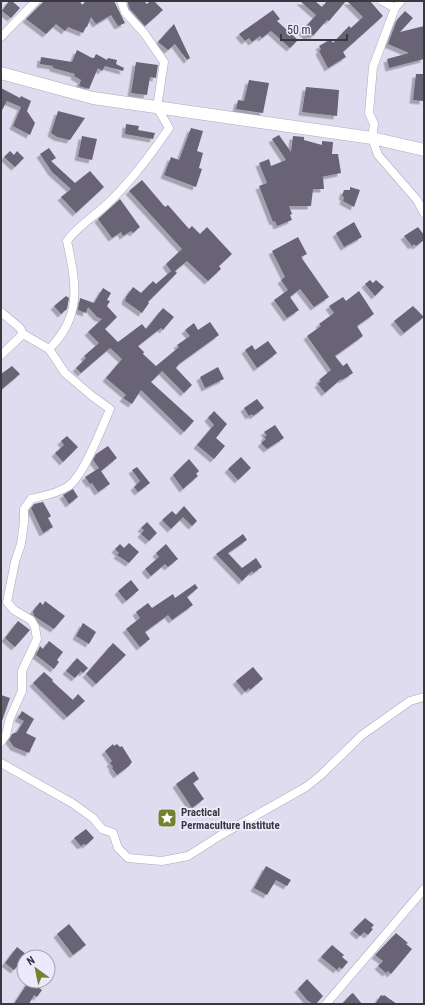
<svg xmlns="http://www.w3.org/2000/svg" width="425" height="1005" viewBox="0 0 425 1005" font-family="'Roboto Condensed',sans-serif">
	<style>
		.building { fill: #676374; filter: url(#shadow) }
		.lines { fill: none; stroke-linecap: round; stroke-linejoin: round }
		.minor-casing { stroke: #ada9bb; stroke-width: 9 }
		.secondary-casing { stroke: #ada9bb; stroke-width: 13 }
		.minor { stroke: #fff; stroke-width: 8 }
		.secondary { stroke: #fff; stroke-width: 12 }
		.labels { text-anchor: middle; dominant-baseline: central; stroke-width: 4; stroke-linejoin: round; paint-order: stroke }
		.poi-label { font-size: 11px; font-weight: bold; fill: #3a383f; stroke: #ede9fd; text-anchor: start }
	</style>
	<defs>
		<filter id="shadow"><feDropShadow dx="-3.5" dy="3.5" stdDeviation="0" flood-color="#0004"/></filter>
	</defs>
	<rect width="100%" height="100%" fill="#e0dcef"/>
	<!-- building -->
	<g class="building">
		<path d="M9,1H12L20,8L11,18L2,11Z"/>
		<path d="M44,1H80L82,5L86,1H114L125,23L118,26L111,15L96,24L91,17L87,27H86L83,33L68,27L65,31L56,24L46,34L26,19Z"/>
		<path d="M127,1H144L147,4L150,1H154L163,10L145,26L130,9Z"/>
		<path d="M300,1H315L322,7L327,1H346L329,21L327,20L313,36L312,34L308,37L302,31L316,15Z"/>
		<path d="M347,1H370L383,16L343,52L346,57L328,68L319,51L321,49L319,46L331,39L333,43L349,26L351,28L363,17Z"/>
		<path d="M273,10L280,19L277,21L298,40L290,48L271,31L262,38L260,36L252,42L249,38L245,41L239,34Z"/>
		<path d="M405,11L413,18L400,32L424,26V59L389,68L387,59L409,53L388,44L397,20Z"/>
		<path d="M174,24L190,58L187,60L175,44L168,50L158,42Z"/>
		<path d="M77,50L92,58H94L96,54L107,60L108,58L117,60L116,64L124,68L123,71L105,66L102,71L98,68L89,89L79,86L81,80L74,76L75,74L53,68V66L40,64L41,57L72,62Z"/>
		<path d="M136,62L158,65L156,78L150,77L147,95L131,93Z"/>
		<path d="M416,74H424L423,101L413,100Z"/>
		<path d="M249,80L269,83L263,113L236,109L238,100L244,101Z"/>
		<path d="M306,87L339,90L337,116L302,112Z"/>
		<path d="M1,88L20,98L21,96L31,101L27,111L35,123L30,135L13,126L21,107L7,101L1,112Z"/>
		<path d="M58,111L85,118L70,140L57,137L51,133Z"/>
		<path d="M126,124L139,126L138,130L155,133L153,139L125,134Z"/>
		<path d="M191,128L203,131L197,151L203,153L199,168L202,169L196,187L164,175L171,157L179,160Z"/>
		<path d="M279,135L291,152L293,136L304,137V140L322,145V141L333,142L332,154H338L341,173L321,177H323L324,189H313L311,206H289L292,214L290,215L292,220L277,226L275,221L273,222L259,186L267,183L259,163L269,159L271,166L286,160L272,139Z"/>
		<path d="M82,136L97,139L92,160L78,157Z"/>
		<path d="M49,148L56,158L51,161L75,183L90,171L104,187L76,213L61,197L71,189L52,172L40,154Z"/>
		<path d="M10,151L14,155L17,151L24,158L15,167L4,157Z"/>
		<path d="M142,180L165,207L168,205L189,229L192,226L200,234L207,227L232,254L219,266L221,269L208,281L187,261L175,271L177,273L148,302L149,303L142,313L125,301L126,297L133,287L141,293L153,281L156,284L171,271L166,264L182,249L129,191Z"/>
		<path d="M350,187L360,190L354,207L343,201L344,197L342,196L344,190H350Z"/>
		<path d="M120,199L140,227L133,233L131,231L123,236L121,232L112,238L98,219Z"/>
		<path d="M354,222L362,237L344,247L336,233Z"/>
		<path d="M418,227L424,235V240L416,246L414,244L412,246L404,236Z"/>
		<path d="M298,237L307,254L301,257L329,297L314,307L300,289L290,297L299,310L287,318L274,300L288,290L281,280L285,277L272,251Z"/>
		<path d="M370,280L373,283L376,280L384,287L375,296L365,284Z"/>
		<path d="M103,288L111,293L107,300L110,301L107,306L117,317L105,329L118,342L142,324L146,329L163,308L174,317L163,330L161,328L138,346L144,352L143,354L156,366L179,347L177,345L190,336L185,330L194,323L198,330L210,322L219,335L179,364L176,368L192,385L184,393L162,371L151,382L194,421L184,432L141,390L132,404L123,398L126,395L106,378L122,359L110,348L81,373L76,368L86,358L84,356L99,343L88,332L102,319L97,317L88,307L86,313L78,310L80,298L94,303Z"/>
		<path d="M359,291L374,314L357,326L363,336L335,356L343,366L347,363L353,373L342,380L341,379L325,393L318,384L321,381L319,380L331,370L307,336L321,326L319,324L334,313L329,306L343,297L346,301Z"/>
		<path d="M66,296L69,298L67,309L61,314L54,306Z"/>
		<path d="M413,306L424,317L404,333L394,321Z"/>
		<path d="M268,341L277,353L257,368L245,350L252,345L255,350Z"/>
		<path d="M12,366L20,374L1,390V374Z"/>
		<path d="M218,367L224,379L205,388L200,377Z"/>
		<path d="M257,399L264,408L253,416L252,414L249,416L244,408Z"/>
		<path d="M214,411L227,424L216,438L225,446L214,459L197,445L213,426L214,425L208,418Z"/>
		<path d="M275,425L284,438L267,449L261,443L266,439L264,437L267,435L264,432Z"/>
		<path d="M67,436L78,447L63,462L55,453L64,445L61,441Z"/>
		<path d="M108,446L117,458L101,471L110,484L98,492L92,483L90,484L85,477L99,468L93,460L96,454Z"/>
		<path d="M241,457L251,468L238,480L228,469Z"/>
		<path d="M189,459L199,471L196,474L198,476L183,489L173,475Z"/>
		<path d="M137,467L150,483L138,492L134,487L140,481L132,470Z"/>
		<path d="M73,489L78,497L69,504L63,495Z"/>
		<path d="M43,502L51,516L48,518L53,527L43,533L31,508L34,504Z"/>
		<path d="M184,506L197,521L192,526L183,517L171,529L162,520L172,511L176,515Z"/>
		<path d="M147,522L157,533L149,541L141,534L144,530L141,528Z"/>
		<path d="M243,534L247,540L228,553L242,568L256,558L262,567L253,573L252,571L242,581L216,554Z"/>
		<path d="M129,543L139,552L129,563L117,555L119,553L115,549L120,544L124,548Z"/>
		<path d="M166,544L178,559L169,566L168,567L165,564L151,576L145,569L159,557L156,553Z"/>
		<path d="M131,580L139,590L126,601L118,591Z"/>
		<path d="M195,584L198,588L187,597L193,605L172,620L168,615L145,632L150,639L140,647L126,629L140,618L136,612L148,603L152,608L173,594L175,598Z"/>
		<path d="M45,601L65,616L54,629L34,616L33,611L40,602L43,605Z"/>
		<path d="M18,621L30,630L15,647L5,638Z"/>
		<path d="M83,623L96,632L89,644L76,636Z"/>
		<path d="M49,641L63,652L57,660L59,662L54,669L36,655L40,646L43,649Z"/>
		<path d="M113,643L126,655L96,684L86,674Z"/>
		<path d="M77,658L88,668L83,673L81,671L75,678L66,671Z"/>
		<path d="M253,667L263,679L250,690L249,688L245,692L236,681Z"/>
		<path d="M44,672L53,680L52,681L73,700L78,694L85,701L67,717L33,683Z"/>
		<path d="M1,695L10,698L2,721H1Z"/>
		<path d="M22,711L34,719L26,733L36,738L29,753L14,747L9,740L12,734L17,732L24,721L18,718Z"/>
		<path d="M113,744L114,746L117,744L120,747L122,746L132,762L129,766L117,775L112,768L113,767L110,763L112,761L105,751Z"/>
		<path d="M194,771L199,779L193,783L204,799L192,808L176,784Z"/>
		<path d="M86,829L94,838L86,845L84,844L81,846L74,838Z"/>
		<path d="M266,866L291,880L287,886L276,880L267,895L254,888Z"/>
		<path d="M365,918L374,925L371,928L373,929L368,935L364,932L360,936L353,930Z"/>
		<path d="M69,924L86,945L73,955L57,934Z"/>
		<path d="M396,933L408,943L406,944L412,949L391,974L388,971L386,973L378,966L383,961L375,955Z"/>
		<path d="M332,945L344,955L342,957L348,962L342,969L339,967L337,970L321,957Z"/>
		<path d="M17,947L27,955L14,970L5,963Z"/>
		<path d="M307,979L323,996L316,1004H313L307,1000L298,989Z"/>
		<path d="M29,981L42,990L37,997L34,995L29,1004H14Z"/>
		<path d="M353,993L362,1004H342L351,994Z"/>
		<path d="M381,995L383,996L384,995L397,1004H375Z"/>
	</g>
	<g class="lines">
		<!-- minor casing -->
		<g class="minor-casing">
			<g id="minor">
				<path d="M382,1L395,8"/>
				<path d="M401,1L395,8L373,67L369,113L374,124L372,138L378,155L417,200L424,213"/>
				<path d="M1,37L36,1"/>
				<path d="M1,312L20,328L23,334"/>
				<path d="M1,355L23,334L49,349"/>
				<path d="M1,742L6,735L10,718L22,691V671L37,639L35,627L31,620L14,610L7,602L15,562L21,544L24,522V509L31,499C43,496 56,494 67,487C83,478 102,427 110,409L92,396L65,373L49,349C83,316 76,283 67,241C77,227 92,218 105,206C130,183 150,156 169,128L157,107L164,62L144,33L125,12L121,1"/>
				<path d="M1,763L72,803L93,818L102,829L113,833L118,848L128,858L162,861L188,856L221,835L306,787L321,775L362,735L410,701L424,697"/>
				<path d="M326,1004L424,889"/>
			</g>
		</g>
		<!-- secondary casing -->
		<g class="secondary-casing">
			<path id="secondary" d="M1,73L93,98L372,138L424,150"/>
		</g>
		<!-- minor -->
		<use href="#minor" class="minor"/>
		<!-- secondary -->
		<use href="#secondary" class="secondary"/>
	</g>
	<!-- icons -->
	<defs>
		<g id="sight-square" transform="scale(1)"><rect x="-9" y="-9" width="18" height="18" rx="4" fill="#75812e" stroke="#ede9fd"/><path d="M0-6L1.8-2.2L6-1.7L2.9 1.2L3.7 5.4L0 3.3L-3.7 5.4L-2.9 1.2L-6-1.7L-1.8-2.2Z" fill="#fff"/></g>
	</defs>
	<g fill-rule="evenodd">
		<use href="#sight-square" x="167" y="818"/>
	</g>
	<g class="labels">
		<!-- poi labels -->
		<g class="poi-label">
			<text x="181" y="812">Practical<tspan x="181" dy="13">Permaculture Institute</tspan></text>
		</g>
	</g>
	<!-- border -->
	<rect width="425" height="1005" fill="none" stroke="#3a383f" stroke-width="4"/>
	<!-- north arrow -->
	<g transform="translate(36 969) rotate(327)"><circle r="19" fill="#ede9fd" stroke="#a5a2b1"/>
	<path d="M0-3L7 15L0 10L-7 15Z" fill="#75812e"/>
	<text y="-6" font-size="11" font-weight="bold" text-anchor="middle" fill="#3a383f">N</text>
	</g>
	<!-- scale -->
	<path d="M281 34v6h66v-6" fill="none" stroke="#3a383f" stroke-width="2"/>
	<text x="287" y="34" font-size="12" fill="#3a383f" stroke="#ede9fd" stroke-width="3" paint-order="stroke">50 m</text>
</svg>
